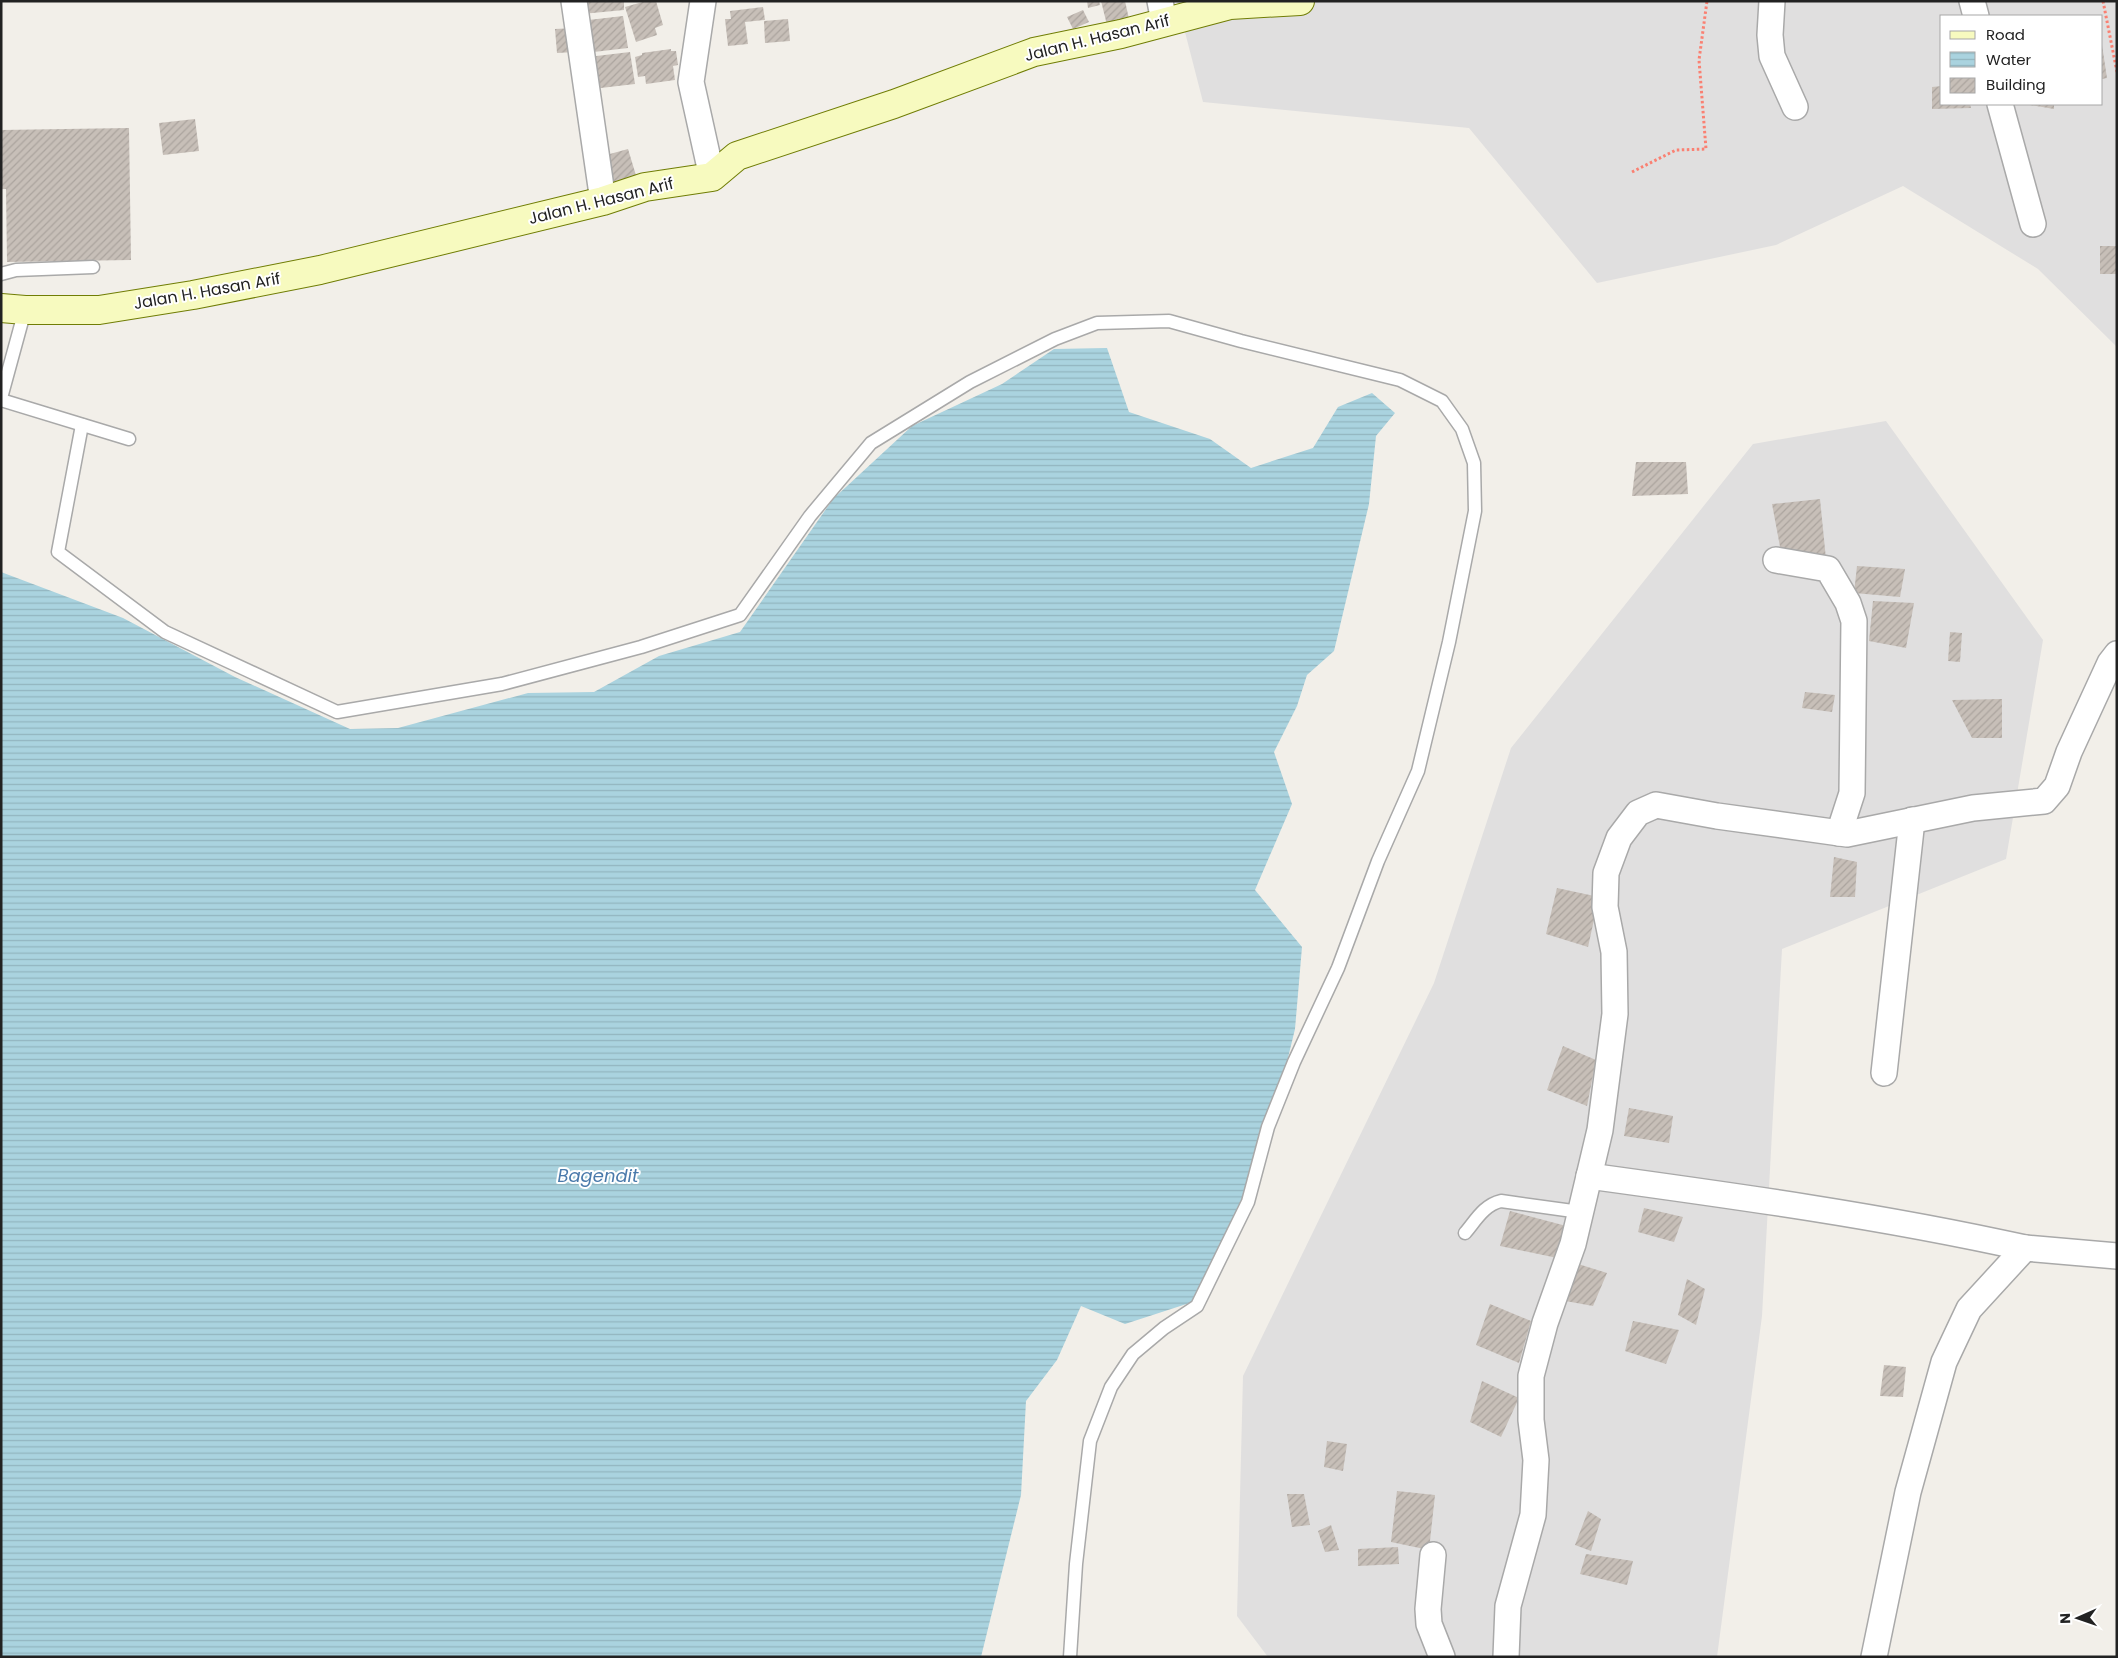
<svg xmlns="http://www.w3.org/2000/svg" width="2118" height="1658" viewBox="0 0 2118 1658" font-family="Poppins,sans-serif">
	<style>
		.residential { fill: #e0dfdf; fill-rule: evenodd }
		.water { fill: url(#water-rules) }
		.building { fill: url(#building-hatch) }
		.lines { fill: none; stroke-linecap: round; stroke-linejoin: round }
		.lane-casing { stroke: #a9a9a9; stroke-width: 15 }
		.street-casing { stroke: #a9a9a9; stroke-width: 28 }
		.secondary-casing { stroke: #707d05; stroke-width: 30 }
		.path { stroke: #fa8072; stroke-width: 3; stroke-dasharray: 2.5 2.5; stroke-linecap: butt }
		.lane { stroke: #fff; stroke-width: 12 }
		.street { stroke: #fff; stroke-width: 25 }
		.secondary { stroke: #f7fabf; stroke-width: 28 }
		.labels { text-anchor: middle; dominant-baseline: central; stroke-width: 4; stroke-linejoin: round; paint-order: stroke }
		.street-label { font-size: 16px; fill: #222; stroke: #fff }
		.water-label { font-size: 18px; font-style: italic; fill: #4a7aab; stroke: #fff }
	</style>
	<defs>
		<pattern id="water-rules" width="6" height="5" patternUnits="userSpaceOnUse" patternTransform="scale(1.25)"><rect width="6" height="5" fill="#aad3df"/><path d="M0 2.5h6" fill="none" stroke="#92b5bf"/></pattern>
		<pattern id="building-hatch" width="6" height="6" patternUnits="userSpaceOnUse" patternTransform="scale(1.25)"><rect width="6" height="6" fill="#c7bfb8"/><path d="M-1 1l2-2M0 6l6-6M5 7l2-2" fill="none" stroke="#aba49e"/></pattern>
	</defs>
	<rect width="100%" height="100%" fill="#f2efe9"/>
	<!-- residential -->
	<g class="residential">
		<path d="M1177,1H2117V347L2038,269L1903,186L1776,245L1597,283L1469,128L1203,102ZM1942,16H2102V104H1942Z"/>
		<path d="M1886,421L2043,640L2006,859L1782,949L1762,1316L1717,1657H1268L1237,1616L1243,1376L1434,983L1511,748L1753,444Z"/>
	</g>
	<!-- water -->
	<path class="water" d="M1107,348L1129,412L1210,439L1251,468L1313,448L1338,407L1372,393L1395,413L1376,436L1369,504L1334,651L1307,675L1297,706L1274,752L1292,804L1255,890L1302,947L1295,1029L1251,1210L1208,1297L1125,1324L1081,1306L1057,1360L1026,1401L1021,1495L981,1657H1V572L123,618L235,677L350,729L398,728L528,693L594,692L659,656L740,632L833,499L912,426L1002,384L1054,349Z"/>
	<!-- building -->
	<g class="building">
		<path d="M581,1H624V10L582,14Z"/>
		<path d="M646,1H656L663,25L655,28L657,35L636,42L625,7Z"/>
		<path d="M1087,1H1099L1100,5L1088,8Z"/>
		<path d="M1101,1H1125L1129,19L1107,25Z"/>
		<path d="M763,7L765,20L745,22L748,44L728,46L725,19H731L730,11Z"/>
		<path d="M1083,10L1089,22L1073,29L1067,17Z"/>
		<path d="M623,16L628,48L585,53L580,21Z"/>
		<path d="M788,19L790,41L765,43L764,21Z"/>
		<path d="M574,28L575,52L557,53L555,29Z"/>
		<path d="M2102,45L2107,78L2102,79Z"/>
		<path d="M671,49V51H676L678,65L673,66L675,80L646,84L645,76L638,77L635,57L642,55V53Z"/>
		<path d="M630,52L635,84L592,89L588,57Z"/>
		<path d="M1942,86V104H1970L1971,108L1932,109V87Z"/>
		<path d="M2024,104H2054V109Z"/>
		<path d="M195,119L199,151L163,155L159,123Z"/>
		<path d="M129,128L131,260L7,262L6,189H1V130Z"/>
		<path d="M628,149L638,182L605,186L599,157Z"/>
		<rect x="2100" y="246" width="17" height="28"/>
		<path d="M1636,462H1686L1688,494L1632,496Z"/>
		<path d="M1820,499L1826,559L1781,552L1772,504Z"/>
		<path d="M1857,566L1905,569L1900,597L1854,593Z"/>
		<path d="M1873,601L1914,603L1906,648L1869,641Z"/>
		<path d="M1950,632L1962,633L1960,662L1948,661Z"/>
		<path d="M1805,692L1835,695L1832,712L1802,708Z"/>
		<path d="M2002,699V738H1972L1952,700Z"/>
		<path d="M1834,857L1857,862L1855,897H1830Z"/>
		<path d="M1557,888L1599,897L1588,947L1546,934Z"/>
		<path d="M1563,1046L1596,1060L1587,1106L1547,1090Z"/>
		<path d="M1629,1108L1673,1116L1669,1143L1624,1136Z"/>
		<path d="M1644,1208L1683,1217L1674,1242L1638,1232Z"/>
		<path d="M1510,1211L1570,1227L1562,1259L1500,1246Z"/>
		<path d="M1575,1263L1607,1273L1593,1306L1560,1300Z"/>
		<path d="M1687,1279L1705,1289L1696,1325L1678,1315Z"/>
		<path d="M1490,1304L1531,1321L1519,1363L1476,1345Z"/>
		<path d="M1633,1321L1679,1330L1666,1364L1625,1351Z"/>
		<path d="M1884,1365L1906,1367L1903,1397L1880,1396Z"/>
		<path d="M1482,1381L1519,1398L1501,1437L1470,1422Z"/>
		<path d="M1327,1441L1347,1444L1343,1471L1324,1467Z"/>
		<path d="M1397,1491L1435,1495L1429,1550L1391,1542Z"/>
		<path d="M1287,1494H1304L1310,1525L1292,1527Z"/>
		<path d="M1588,1511L1601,1519L1591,1551L1575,1545Z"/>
		<path d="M1331,1525L1339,1550L1325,1552L1318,1531Z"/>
		<path d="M1398,1547L1399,1564L1358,1566V1549Z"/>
		<path d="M1586,1554L1633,1561L1627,1585L1580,1574Z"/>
	</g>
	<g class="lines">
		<!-- lane casing -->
		<g class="lane-casing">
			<g id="lane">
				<path d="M1,274L16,270L93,267"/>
				<path d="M1,398L25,310"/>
				<path d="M1,400L129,439"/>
				<path d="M82,425L58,552L165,632L337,712L502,684L641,647L740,615L810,516L871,443L970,382L1055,339L1097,323L1169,321L1241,341L1400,380L1442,401L1462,429L1474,463L1475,511L1449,642L1418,771L1378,861L1338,968L1294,1062L1268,1127L1248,1202L1197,1306L1164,1328L1133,1354L1111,1387L1090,1441L1076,1564L1070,1657"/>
				<path d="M1465,1233C1476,1220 1484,1205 1501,1201L1580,1212"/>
			</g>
		</g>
		<!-- street casing -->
		<g class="street-casing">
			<g id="street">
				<path d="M574,1L603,201"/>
				<path d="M703,1L691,82L712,177"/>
				<path d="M1160,1L1164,22"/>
				<path d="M1772,1L1770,35L1772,56L1795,107"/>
				<path d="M1972,1L1976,16"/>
				<path d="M2000,104L2033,224"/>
				<path d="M1776,560L1828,569L1848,603L1854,621L1852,793L1839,833"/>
				<path d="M1884,1073L1912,820"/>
				<path d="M1589,1176C1735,1196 1881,1216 2025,1248"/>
				<path d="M1433,1555L1428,1609L1429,1624L1442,1657"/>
				<path d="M1506,1657L1508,1606L1533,1515L1536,1460L1531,1420V1376L1545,1323L1573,1244L1600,1130L1615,1014L1614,952L1605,907L1606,873L1619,838L1638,813L1656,805L1717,816L1847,834L1973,808L2044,801L2057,786L2069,752L2110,663L2117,654"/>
				<path d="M1874,1657L1908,1492L1944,1362L1969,1309L2025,1248L2117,1256"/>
			</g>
		</g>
		<!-- secondary casing -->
		<g class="secondary-casing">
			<path id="secondary" d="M1,308L25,310H99L193,295L320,270L603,201L645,187L712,177L737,156L894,104L1034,52L1121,34L1230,5L1300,1"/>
		</g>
		<!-- path -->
		<g class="path">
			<path d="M2103,1L2117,72"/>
			<path d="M1632,172L1676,150L1706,149L1699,60L1707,1"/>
		</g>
		<!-- lane -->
		<use href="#lane" class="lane"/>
		<!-- street -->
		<use href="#street" class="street"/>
		<!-- secondary -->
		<use href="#secondary" class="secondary"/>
	</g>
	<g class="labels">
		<!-- street labels -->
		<g class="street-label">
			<text transform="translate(1097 38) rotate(-14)">Jalan H. Hasan Arif</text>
			<text transform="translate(601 201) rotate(-14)">Jalan H. Hasan Arif</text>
			<text transform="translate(207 291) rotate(-10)">Jalan H. Hasan Arif</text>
		</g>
		<!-- water labels -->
		<g class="water-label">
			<text x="598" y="1175">Bagendit</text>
		</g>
	</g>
	<!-- border -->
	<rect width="2118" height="1658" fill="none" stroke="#222222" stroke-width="5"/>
	<!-- legend -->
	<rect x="1940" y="15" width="162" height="90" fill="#ffffff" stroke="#a7a7a7"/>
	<rect x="1950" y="31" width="25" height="8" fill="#f7fabf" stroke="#a7a7a7"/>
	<text x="1986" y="40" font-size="15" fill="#222222">Road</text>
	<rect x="1950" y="52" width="25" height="15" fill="url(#water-rules)" stroke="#a7a7a7"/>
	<text x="1986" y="65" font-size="15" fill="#222222">Water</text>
	<rect x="1950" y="78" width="25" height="15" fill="url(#building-hatch)" stroke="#a7a7a7"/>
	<text x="1986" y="90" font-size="15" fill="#222222">Building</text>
	<!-- north arrow -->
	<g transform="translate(2078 1618) rotate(268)" stroke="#ffffff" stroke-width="4" paint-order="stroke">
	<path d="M0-4L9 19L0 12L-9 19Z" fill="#222222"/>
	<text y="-8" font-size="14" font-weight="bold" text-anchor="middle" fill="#222222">N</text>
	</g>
</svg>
